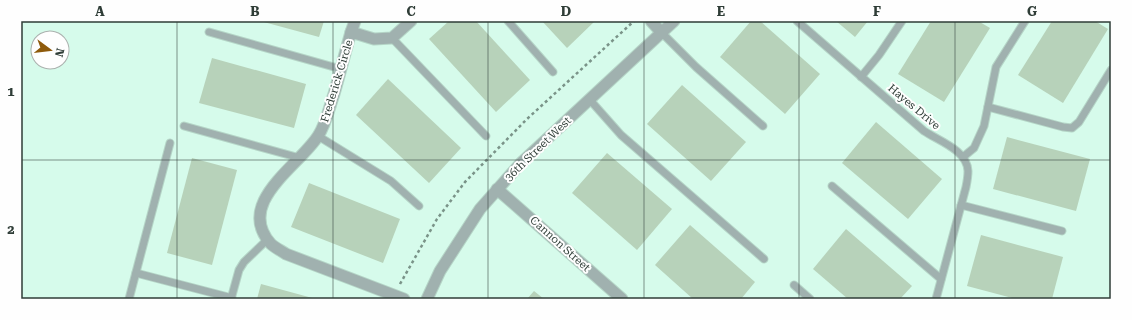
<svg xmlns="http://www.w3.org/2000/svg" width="1132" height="320" viewBox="0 0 1132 320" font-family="'Roboto Serif',serif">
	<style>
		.building { fill: #b7d2ba }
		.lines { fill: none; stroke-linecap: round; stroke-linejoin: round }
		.service-casing { stroke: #b5d5c7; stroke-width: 9 }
		.minor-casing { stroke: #b5d5c7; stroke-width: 13 }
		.tertiary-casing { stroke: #b5d5c7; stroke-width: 13 }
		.path { stroke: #7a9388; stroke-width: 2.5; stroke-dasharray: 3 3; stroke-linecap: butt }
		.service { stroke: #a0b1af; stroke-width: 7 }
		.minor { stroke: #a0b1af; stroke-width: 11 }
		.tertiary { stroke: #a0b1af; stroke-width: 11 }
		.grid { fill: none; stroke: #2f3d37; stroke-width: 1; stroke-opacity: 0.55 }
		.labels { text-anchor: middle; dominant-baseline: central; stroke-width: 4; stroke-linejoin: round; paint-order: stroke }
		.street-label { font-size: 11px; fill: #2f3d37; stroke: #fefefe }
		.neatline { fill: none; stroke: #2f3d37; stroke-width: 1.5 }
		.grid-label { font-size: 13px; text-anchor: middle; font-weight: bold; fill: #2f3d37 }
	</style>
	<rect width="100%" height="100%" fill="#d6fbeb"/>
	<!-- building -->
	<g class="building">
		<path d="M260,21H324L319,37Z"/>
		<path d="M449,21H476L530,80L496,112L429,39Z"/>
		<path d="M542,21H595L567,48Z"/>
		<path d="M751,21H760L820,74L785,114L720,57Z"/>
		<path d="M836,21H868L855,37Z"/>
		<path d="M931,21H978L990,28L944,102L898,74Z"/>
		<path d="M1052,21H1095L1108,29L1063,103L1018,75Z"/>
		<path d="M212,58L306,84L294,128L199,103Z"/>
		<path d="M388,79L461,148L429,183L356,115Z"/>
		<path d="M682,85L746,142L711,181L647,124Z"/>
		<path d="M876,122L942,179L908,219L842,163Z"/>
		<path d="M1007,137L1090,159L1076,211L993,189Z"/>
		<path d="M607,153L672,209L637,250L572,193Z"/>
		<path d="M192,158L237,170L212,265L167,253Z"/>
		<path d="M309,183L400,219L383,263L291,227Z"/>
		<path d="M690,225L755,282L741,299H693L655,265Z"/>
		<path d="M846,229L912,286L900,299H848L813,269Z"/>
		<path d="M981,235L1063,257L1052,299H1016L967,286Z"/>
		<path d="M261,284L316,299H257Z"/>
		<path d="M534,291L544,299H527Z"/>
	</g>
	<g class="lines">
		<!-- service casing -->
		<g class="service-casing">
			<g id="service">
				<path d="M508,21L553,72"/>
				<path d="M797,21L924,131C939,141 967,150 968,171C968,177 967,182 966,187L936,299"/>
				<path d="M209,32L341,69"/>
				<path d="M662,33L696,67L763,126"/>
				<path d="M392,38L486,136"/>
				<path d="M861,77L879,55L902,21"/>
				<path d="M590,100L621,135L764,259"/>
				<path d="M988,107L1063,127L1072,128L1079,122L1111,70"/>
				<path d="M184,126L300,158"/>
				<path d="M318,136L391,181L419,206"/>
				<path d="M963,157L974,148L984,126L996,67L1025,21"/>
				<path d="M832,186L941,279"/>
				<path d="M961,205L1062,231"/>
				<path d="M136,273L232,298"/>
				<path d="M794,285L810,299"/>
				<path d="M129,299L170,143"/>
				<path d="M231,299L239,270L244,262L268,239"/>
			</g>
		</g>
		<!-- minor casing -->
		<g class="minor-casing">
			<g id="minor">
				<path d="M651,21L662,33"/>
				<path d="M351,32L355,21"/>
				<path d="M497,189L622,299"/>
				<path d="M404,299L286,254C282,251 275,248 271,244C234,203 299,166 318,136C326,124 329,108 334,94C340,73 345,53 351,32L374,39L392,38L411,21"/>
			</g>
		</g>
		<!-- tertiary casing -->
		<g class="tertiary-casing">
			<path id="tertiary" d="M427,299L440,271L480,209L521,163L674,21"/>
		</g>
		<!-- path -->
		<path class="path" d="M400,284L437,219L465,182L527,119L634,21"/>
		<!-- service -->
		<use href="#service" class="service"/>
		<!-- minor -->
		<use href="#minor" class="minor"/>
		<!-- tertiary -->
		<use href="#tertiary" class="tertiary"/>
	</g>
	<!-- grid -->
	<path class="grid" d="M177,21V299M333,21V299M488,21V299M644,21V299M799,21V299M955,21V299M21,160H1111"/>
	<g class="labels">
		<!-- street labels -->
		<g class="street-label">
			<text transform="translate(337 81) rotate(-73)">Frederick Circle</text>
			<text transform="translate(914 107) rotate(40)">Hayes Drive</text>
			<text transform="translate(538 149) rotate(-44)">36th Street West</text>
			<text transform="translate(560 244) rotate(42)">Cannon Street</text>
		</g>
	</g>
	<!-- border -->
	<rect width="1132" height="320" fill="none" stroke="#fefefe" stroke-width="44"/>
	<!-- north arrow -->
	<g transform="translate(50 50) rotate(105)"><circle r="19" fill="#fefefe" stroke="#abb1ae"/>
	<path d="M0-3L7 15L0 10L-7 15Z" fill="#8e5a0b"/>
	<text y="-6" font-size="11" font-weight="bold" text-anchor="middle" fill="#2f3d37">N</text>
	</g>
	<rect x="22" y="22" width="1088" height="276" class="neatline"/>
	<g class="grid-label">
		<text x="100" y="16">A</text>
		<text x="255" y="16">B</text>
		<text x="411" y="16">C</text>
		<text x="566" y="16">D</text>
		<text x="721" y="16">E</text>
		<text x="877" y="16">F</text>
		<text x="1032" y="16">G</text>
		<text x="11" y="96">1</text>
		<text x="11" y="234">2</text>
	</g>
</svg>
